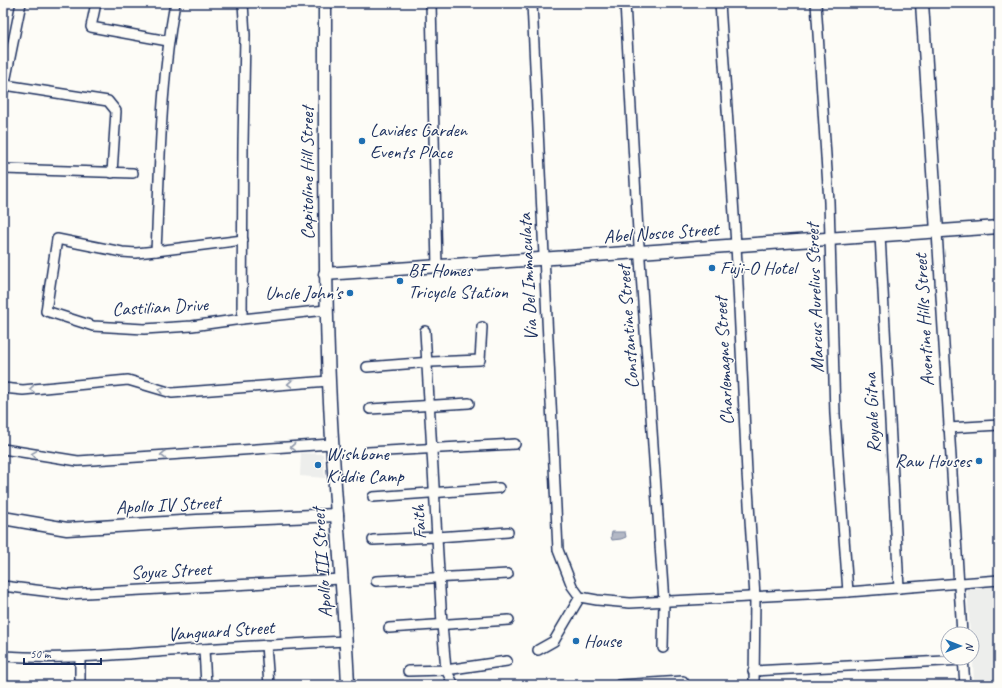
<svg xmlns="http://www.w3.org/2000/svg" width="1002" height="688" viewBox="0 0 1002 688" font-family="Caveat,sans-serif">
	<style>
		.built { fill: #edeeec }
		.water { fill: #b3b8c5; stroke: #76819c }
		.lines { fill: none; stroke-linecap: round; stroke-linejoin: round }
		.minor-casing { stroke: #1b2f5e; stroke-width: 12 }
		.tertiary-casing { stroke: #1b2f5e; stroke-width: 15 }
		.minor { stroke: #fdfcf7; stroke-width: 9 }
		.tertiary { stroke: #fdfcf7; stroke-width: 12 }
		.oneway { stroke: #8c96aa }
		.poi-dot { fill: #1f6fb2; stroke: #fdfcf7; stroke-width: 1.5 }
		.labels { text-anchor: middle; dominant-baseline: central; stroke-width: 3; stroke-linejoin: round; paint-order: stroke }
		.poi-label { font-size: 19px; fill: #1b2f5e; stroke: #fdfcf7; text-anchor: start }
		.street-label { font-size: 19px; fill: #1b2f5e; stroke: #fdfcf7 }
	</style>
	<rect width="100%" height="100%" fill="#fdfcf7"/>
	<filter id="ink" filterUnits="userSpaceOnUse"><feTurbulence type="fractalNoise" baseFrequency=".025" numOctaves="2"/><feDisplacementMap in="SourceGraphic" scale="8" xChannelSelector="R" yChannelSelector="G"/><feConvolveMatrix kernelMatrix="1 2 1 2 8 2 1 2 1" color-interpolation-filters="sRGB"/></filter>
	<g filter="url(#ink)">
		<!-- built -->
		<g class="built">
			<path d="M301,453L323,454L325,478L300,476Z"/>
			<path d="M999,585V685H974L972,634H970L967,587Z"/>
		</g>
		<!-- water -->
		<path class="water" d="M612,532H625L626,537L621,539L612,540L611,537Z"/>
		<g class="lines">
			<!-- minor casing -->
			<g class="minor-casing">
				<g id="minor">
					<path d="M96,3L91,27L168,41"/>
					<path d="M431,3L437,267"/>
					<path d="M532,3L558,550L572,586L580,597L597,600L630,603L848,592L999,580"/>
					<path d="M625,3L638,231L664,602L663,648"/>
					<path d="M720,3L736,245L747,473L755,597L754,685"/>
					<path d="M816,3L829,202L835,414L848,592"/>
					<path d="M5,85L108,101L116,111L112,173"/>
					<path d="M3,92L21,3"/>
					<path d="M3,169L133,173"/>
					<path d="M937,232L962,634"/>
					<path d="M880,235L899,588"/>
					<path d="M243,240L156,251L136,253L122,252L57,239L46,311L93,326L144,329L192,326L242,319L326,310"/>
					<path d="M156,251C160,169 160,85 175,3"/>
					<path d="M242,319L243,145L245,35L243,3"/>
					<path d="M425,331L442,624L446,670L454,685"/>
					<path d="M367,367L431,362L480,360L482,327"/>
					<path d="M3,388L23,390L128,380L172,393L329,381"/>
					<path d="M370,409L469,403"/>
					<path d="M948,428L999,425"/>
					<path d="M3,449L78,461L331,444"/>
					<path d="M368,452L515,444"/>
					<path d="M373,497L499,488"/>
					<path d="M373,540L437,537L508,532"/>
					<path d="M376,581L508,574"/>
					<path d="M3,586L68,594L341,579"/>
					<path d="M389,628L509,620"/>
					<path d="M266,645L269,685"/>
					<path d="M204,649L206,685"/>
					<path d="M538,650L554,641L580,597"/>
					<path d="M3,656C59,660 114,655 170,651C228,647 287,644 346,641"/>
					<path d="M963,658L965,685"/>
					<path d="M408,671L446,670L507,661"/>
					<path d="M753,671L963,660"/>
					<path d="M80,685V658"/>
					<path d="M619,685L683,681L682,685"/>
				</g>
			</g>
			<!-- tertiary casing -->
			<g class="tertiary-casing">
				<g id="tertiary">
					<path d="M325,3C325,120 324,236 328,353C331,464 343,574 348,685"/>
					<path d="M922,3L937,232"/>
					<path d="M325,274L999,227"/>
					<path d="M3,518L67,529L197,521L337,515"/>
				</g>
			</g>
			<!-- minor -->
			<use href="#minor" class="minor"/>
			<!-- tertiary -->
			<use href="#tertiary" class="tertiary"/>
		</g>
		<!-- one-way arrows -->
		<defs><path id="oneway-chevron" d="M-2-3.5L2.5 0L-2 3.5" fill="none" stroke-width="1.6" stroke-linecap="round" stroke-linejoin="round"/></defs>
		<g class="oneway">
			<use href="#oneway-chevron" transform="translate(290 384) rotate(176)"/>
			<use href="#oneway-chevron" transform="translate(32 389) rotate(175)"/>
			<use href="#oneway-chevron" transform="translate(161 390) rotate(-164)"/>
			<use href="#oneway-chevron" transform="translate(293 447) rotate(176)"/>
			<use href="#oneway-chevron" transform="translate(34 454) rotate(-171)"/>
			<use href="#oneway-chevron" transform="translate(163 455) rotate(176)"/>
		</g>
	</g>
	<!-- markers -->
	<g class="poi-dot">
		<circle cx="362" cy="141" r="4"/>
		<circle cx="712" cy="268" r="4"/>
		<circle cx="400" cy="281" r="4"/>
		<circle cx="350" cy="293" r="4"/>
		<circle cx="979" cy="461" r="4"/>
		<circle cx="318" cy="465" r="4"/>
		<circle cx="576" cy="641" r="4"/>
	</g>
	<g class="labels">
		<!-- poi labels -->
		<g class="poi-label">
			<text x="370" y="130">Lavides Garden<tspan x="370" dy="22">Events Place</tspan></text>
			<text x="720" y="268">Fuji-O Hotel</text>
			<text x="408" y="270">BF Homes<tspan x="408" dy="22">Tricycle Station</tspan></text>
			<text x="342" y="293" text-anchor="end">Uncle John's</text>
			<text x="326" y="454">Wishbone<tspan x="326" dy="22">Kiddie Camp</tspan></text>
			<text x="971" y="461" text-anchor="end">Raw Houses</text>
			<text x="584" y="641">House</text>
		</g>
		<!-- street labels -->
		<g class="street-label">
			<text transform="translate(307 173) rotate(-90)">Capitoline Hill Street</text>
			<text transform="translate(661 233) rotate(-4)">Abel Nosce Street</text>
			<text transform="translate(528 277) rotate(-93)">Via Del Immaculata</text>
			<text transform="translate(815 298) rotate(-92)">Marcus Aurelius Street</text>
			<text transform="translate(160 307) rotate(-3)">Castilian Drive</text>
			<text transform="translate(924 320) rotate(-93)">Aventine Hills Street</text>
			<text transform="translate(628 327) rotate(-94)">Constantine Street</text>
			<text transform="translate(724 361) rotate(-93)">Charlemagne Street</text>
			<text transform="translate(872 413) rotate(-93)">Royale Gitna</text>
			<text transform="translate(168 505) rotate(-3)">Apollo IV Street</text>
			<text transform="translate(419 522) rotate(-93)">Faith</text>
			<text transform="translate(322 563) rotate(-94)">Apollo III Street</text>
			<text transform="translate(171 571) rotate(-3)">Soyuz Street</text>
			<text transform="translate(221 631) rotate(-4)">Vanguard Street</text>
		</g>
	</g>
	<!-- margin -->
	<rect width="1002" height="688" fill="none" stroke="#fdfcf7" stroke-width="16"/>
	<rect x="8" y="8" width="986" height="672" fill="none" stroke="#1b2f5e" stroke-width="1.5" filter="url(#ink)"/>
	<!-- north arrow -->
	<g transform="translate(960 646) rotate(90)"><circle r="19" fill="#fdfcf7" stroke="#a3aaba"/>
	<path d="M0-3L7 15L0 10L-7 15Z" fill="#1f6fb2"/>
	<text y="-6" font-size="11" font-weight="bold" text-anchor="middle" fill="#1b2f5e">N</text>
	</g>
	<!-- scale -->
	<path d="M24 658v6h77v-6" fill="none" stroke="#1b2f5e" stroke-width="2"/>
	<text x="30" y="658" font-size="12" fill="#1b2f5e" stroke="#fdfcf7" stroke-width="3" paint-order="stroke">50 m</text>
</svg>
